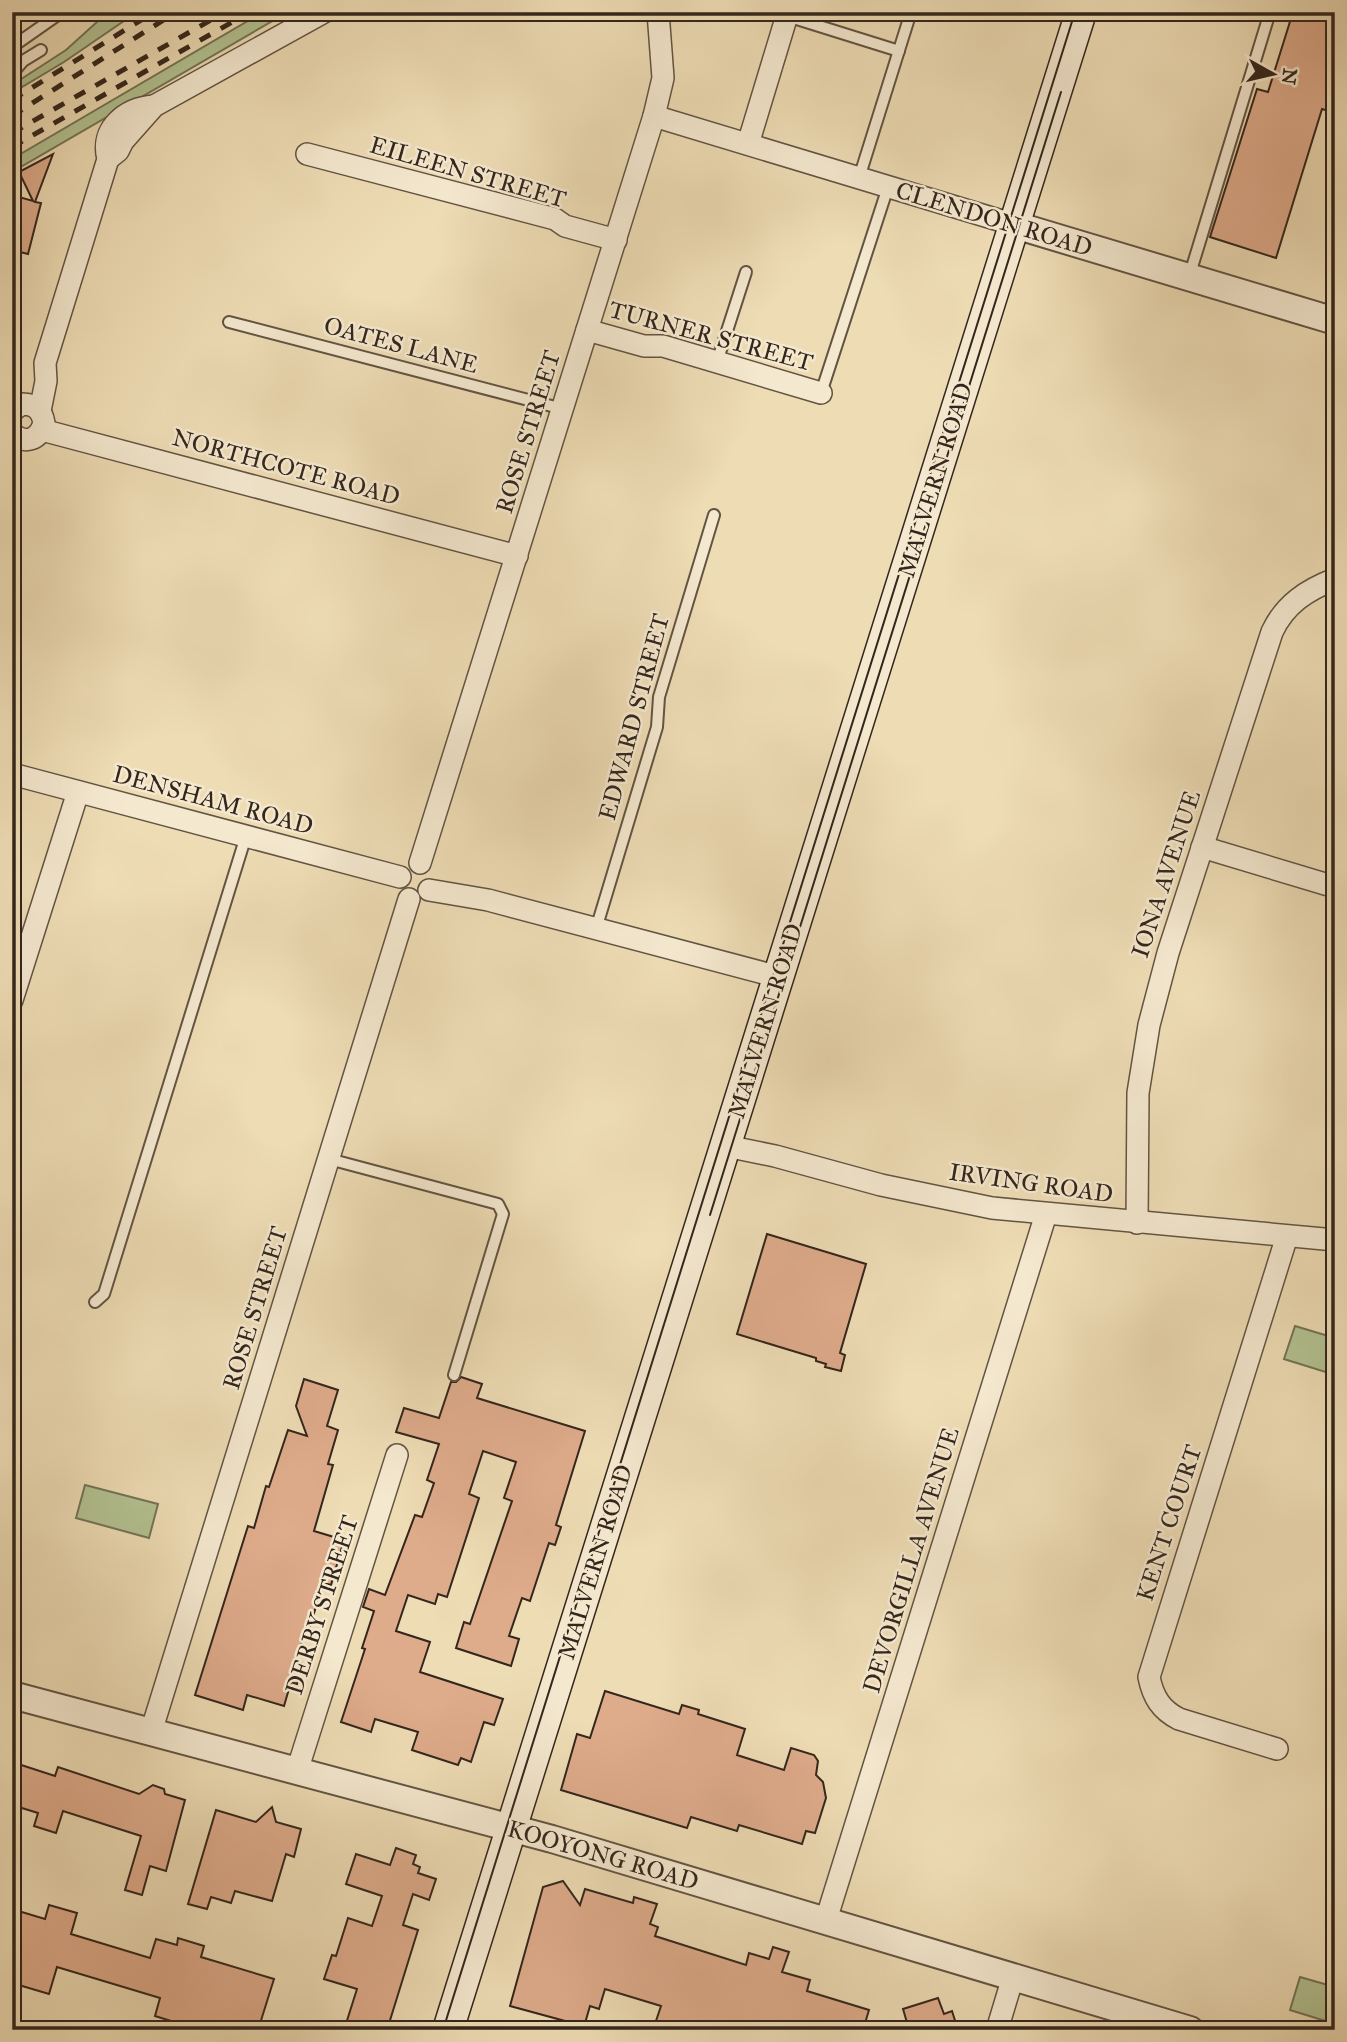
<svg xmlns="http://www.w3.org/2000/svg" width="1347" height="2042" viewBox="0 0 1347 2042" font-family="'IM FELL Great Primer',serif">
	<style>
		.green { fill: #b3c292; stroke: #737457; stroke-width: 2 }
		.building { fill: #deab8b; stroke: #33261c; stroke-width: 2 }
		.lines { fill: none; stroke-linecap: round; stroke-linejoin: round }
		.service-casing { stroke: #625442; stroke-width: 14 }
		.minor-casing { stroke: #625442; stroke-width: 24 }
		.tertiary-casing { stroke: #625442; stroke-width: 30 }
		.secondary-casing { stroke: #33261c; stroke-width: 33 }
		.service { stroke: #f4e8cf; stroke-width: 10 }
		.minor { stroke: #f4e8cf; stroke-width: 21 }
		.tertiary { stroke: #f4e8cf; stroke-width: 26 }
		.secondary { stroke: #f4e8cf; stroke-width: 30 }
		.tram { stroke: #33261c; stroke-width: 2 }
		.rail { stroke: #33261c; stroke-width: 5; stroke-dasharray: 12 12; stroke-linecap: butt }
		.labels { text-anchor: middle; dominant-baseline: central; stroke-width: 5; stroke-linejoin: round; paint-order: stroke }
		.street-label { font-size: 24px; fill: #33261c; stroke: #f4e8cf }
	</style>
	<rect width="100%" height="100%" fill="#eedcb5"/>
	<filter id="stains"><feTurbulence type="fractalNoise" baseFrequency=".00286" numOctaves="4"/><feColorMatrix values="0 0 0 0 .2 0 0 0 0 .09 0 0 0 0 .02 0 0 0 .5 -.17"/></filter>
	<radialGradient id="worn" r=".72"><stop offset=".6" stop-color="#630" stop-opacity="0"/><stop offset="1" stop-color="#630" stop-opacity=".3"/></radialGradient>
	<!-- green -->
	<g class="green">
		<path d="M108,12H137L64,62L12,93V85L66,50Z"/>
		<path d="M263,12H288L12,172V159Z"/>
		<path d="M1295,1326L1335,1338V1375L1284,1359Z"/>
		<path d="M85,1485L158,1504L149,1538L76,1518Z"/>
		<path d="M1300,1977L1335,1987V2024L1290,2010Z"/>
	</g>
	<!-- building -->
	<g class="building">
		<path d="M1293,12H1335V113L1322,109L1276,258L1210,237L1257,89L1268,92Z"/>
		<path d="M53,154L35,202L41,203L28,254L12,250V195L33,201L19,172Z"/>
		<path d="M767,1234L866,1264L840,1353L845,1355L841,1371L825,1367L826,1364L816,1361V1358L737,1334Z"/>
		<path d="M461,1377L482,1384L477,1398L585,1431L556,1525L561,1527L555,1545L549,1543L530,1601L522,1598L509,1636L519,1639L511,1666L456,1648L464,1622L470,1624L512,1501L504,1498L516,1462L483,1451L469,1494L479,1498L447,1597L438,1594L435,1604L408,1595L396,1631L430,1642L420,1672L503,1699L494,1725L484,1722L471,1762L461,1758L458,1765L412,1750L418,1732L375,1719L371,1732L341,1722L365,1649L362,1648L374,1611L363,1607L369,1589L385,1595L415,1515L422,1517L434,1483L427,1480L439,1444L396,1432L404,1408L439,1418L451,1382H456Z"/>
		<path d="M304,1379L338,1390L327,1426L338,1430L328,1464L333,1465L314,1531L344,1540L331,1585L323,1583L309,1630L306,1629L296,1662L303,1664L297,1684L291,1682L284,1706L247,1695L243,1710L195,1695L248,1526L254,1528L266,1486L269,1487L288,1430L307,1436L296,1406Z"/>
		<path d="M605,1691L679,1714L682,1705L699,1710L698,1714L745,1729L737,1755L784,1770L791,1748L814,1755L818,1761L816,1775L823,1782L826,1798L815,1833L806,1831L802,1844L739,1825L737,1831L691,1817L687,1828L561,1790L577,1734L590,1738Z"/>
		<path d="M12,1762L55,1776L58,1767L139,1794L153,1785L164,1789L165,1794L185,1800L166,1871L150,1866L142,1895L125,1890L141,1836L63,1811L56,1833L34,1826L38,1813L12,1805Z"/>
		<path d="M272,1807L276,1822L301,1829L294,1857L286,1854L272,1901L235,1891L231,1903L211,1897L207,1909L188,1904L216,1810L256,1822Z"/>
		<path d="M396,1848L416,1855L413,1864L420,1867L418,1873L436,1879L429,1900L413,1894L403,1925L418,1930L387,2030H344L357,1989L324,1979L332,1955L336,1956L348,1918L372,1926L382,1896L346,1884L356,1854L390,1865Z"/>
		<path d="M563,1881L580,1905L585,1889L633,1903L634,1897L657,1904L650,1924L658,1927L655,1936L746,1965L749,1953L769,1959L773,1947L789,1952L782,1972L810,1980L807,1991L869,2010L863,2030H653L661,2006L605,1989L599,2009L590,2006L583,2030L563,2026L565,2021L510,2006L543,1887Z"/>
		<path d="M49,1905L77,1913L71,1934L150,1958L156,1939L177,1945L178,1938L204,1946L201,1957L274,1979L258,2030H200L155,2016L160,1998L57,1967L49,1994L12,1983V1909L45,1919Z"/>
		<path d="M938,1998L944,2014L952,2011L958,2030H907L908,2026L903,2009Z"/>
	</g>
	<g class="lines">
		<!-- service casing -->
		<g class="service-casing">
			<g id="service">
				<path d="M787,16L899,51"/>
				<path d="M12,47L62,12"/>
				<path d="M12,74L23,61L41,50"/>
				<path d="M859,178L911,12"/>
				<path d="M1189,277L1270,12"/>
				<path d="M229,322L563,409"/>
				<path d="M717,362L746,272"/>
				<path d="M821,393L888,187"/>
				<path d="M596,929L657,727L659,697L714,515"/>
				<path d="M329,1159L498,1204L503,1214L454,1375"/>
				<path d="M95,1302L104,1294L246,836"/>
			</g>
		</g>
		<!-- minor casing -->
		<g class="minor-casing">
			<g id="minor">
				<path d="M654,116L1015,225"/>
				<path d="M748,144L788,12"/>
				<path d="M307,154L555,219L565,226L616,240"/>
				<path d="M108,159L118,151L123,141L154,106L324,12"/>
				<path d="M587,330L644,346H663L821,393"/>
				<path d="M12,411L22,404C36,404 42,411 44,423C39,440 25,445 12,433"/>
				<path d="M40,411L46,381L45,363L108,159C100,128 126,108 154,106"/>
				<path d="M42,430L517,556"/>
				<path d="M12,774L400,877"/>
				<path d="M1202,847L1335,887"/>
				<path d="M420,863L654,116L663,78L658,12"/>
				<path d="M429,890L488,900L779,977"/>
				<path d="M12,1000L78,792"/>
				<path d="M726,1146L775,1156L881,1185L992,1208L1335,1240"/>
				<path d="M1137,1223L1138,1093L1149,1025L1168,953L1272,632C1285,604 1307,590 1335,579"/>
				<path d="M151,1732L409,899"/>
				<path d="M1277,1749L1179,1719C1161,1710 1153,1697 1149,1677L1287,1236"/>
				<path d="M297,1771L397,1455"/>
				<path d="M826,1920L1046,1214"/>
				<path d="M997,2030L1013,1977"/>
			</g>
		</g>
		<!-- tertiary casing -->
		<g class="tertiary-casing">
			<g id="tertiary">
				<path d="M1015,225L1335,321"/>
				<path d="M12,1695L552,1839L1190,2030"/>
			</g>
		</g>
		<!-- secondary casing -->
		<g class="secondary-casing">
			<path id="secondary" d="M448,2030L1081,12"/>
		</g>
		<!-- service -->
		<use href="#service" class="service"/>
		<!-- minor -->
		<use href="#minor" class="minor"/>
		<!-- tertiary -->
		<use href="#tertiary" class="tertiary"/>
		<!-- secondary -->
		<use href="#secondary" class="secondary"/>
		<!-- tram -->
		<g class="tram">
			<path d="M710,1215L1061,92"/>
			<path d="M443,2030L1075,12"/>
		</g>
		<!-- rail -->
		<g class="rail">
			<path d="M12,100L154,12"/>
			<path d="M12,116L176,12"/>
			<path d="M12,133L225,12"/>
			<path d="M12,147L250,12"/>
		</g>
	</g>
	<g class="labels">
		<!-- street labels -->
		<g class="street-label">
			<text transform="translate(468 172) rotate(16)">EILEEN STREET</text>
			<text transform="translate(994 219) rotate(17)">CLENDON ROAD</text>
			<text transform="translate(711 336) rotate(15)">TURNER STREET</text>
			<text transform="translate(401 345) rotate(15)">OATES LANE</text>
			<text transform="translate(528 432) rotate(-73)">ROSE STREET</text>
			<text transform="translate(286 467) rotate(15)">NORTHCOTE ROAD</text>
			<text transform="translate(935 480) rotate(-73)">MALVERN ROAD</text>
			<text transform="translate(634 717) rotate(-75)">EDWARD STREET</text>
			<text transform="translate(213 800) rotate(15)">DENSHAM ROAD</text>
			<text transform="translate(1166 874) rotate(-72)">IONA AVENUE</text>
			<text transform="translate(765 1021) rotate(-73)">MALVERN ROAD</text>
			<text transform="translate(1031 1183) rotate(8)">IRVING ROAD</text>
			<text transform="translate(255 1308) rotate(-73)">ROSE STREET</text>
			<text transform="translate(1169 1523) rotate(-72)">KENT COURT</text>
			<text transform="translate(911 1560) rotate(-73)">DEVORGILLA AVENUE</text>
			<text transform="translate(595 1562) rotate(-73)">MALVERN ROAD</text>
			<text transform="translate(322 1605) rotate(-72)">DERBY STREET</text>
			<text transform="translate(603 1855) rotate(16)">KOOYONG ROAD</text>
		</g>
	</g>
	<!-- margin -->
	<rect width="1347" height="2042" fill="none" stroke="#eedcb5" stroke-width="42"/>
	<rect x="14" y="14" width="1319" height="2014" fill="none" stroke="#33261c" stroke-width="3.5"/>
	<rect x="21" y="21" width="1305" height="2000" fill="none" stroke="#33261c" stroke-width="2"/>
	<!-- north arrow -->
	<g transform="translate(1273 74) rotate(98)" stroke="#f4e8cf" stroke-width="5" paint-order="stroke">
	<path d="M0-5L12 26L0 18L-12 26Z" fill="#33261c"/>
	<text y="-10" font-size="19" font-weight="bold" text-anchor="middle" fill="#33261c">N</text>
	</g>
	<rect width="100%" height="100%" filter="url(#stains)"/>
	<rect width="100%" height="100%" fill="url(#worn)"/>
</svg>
